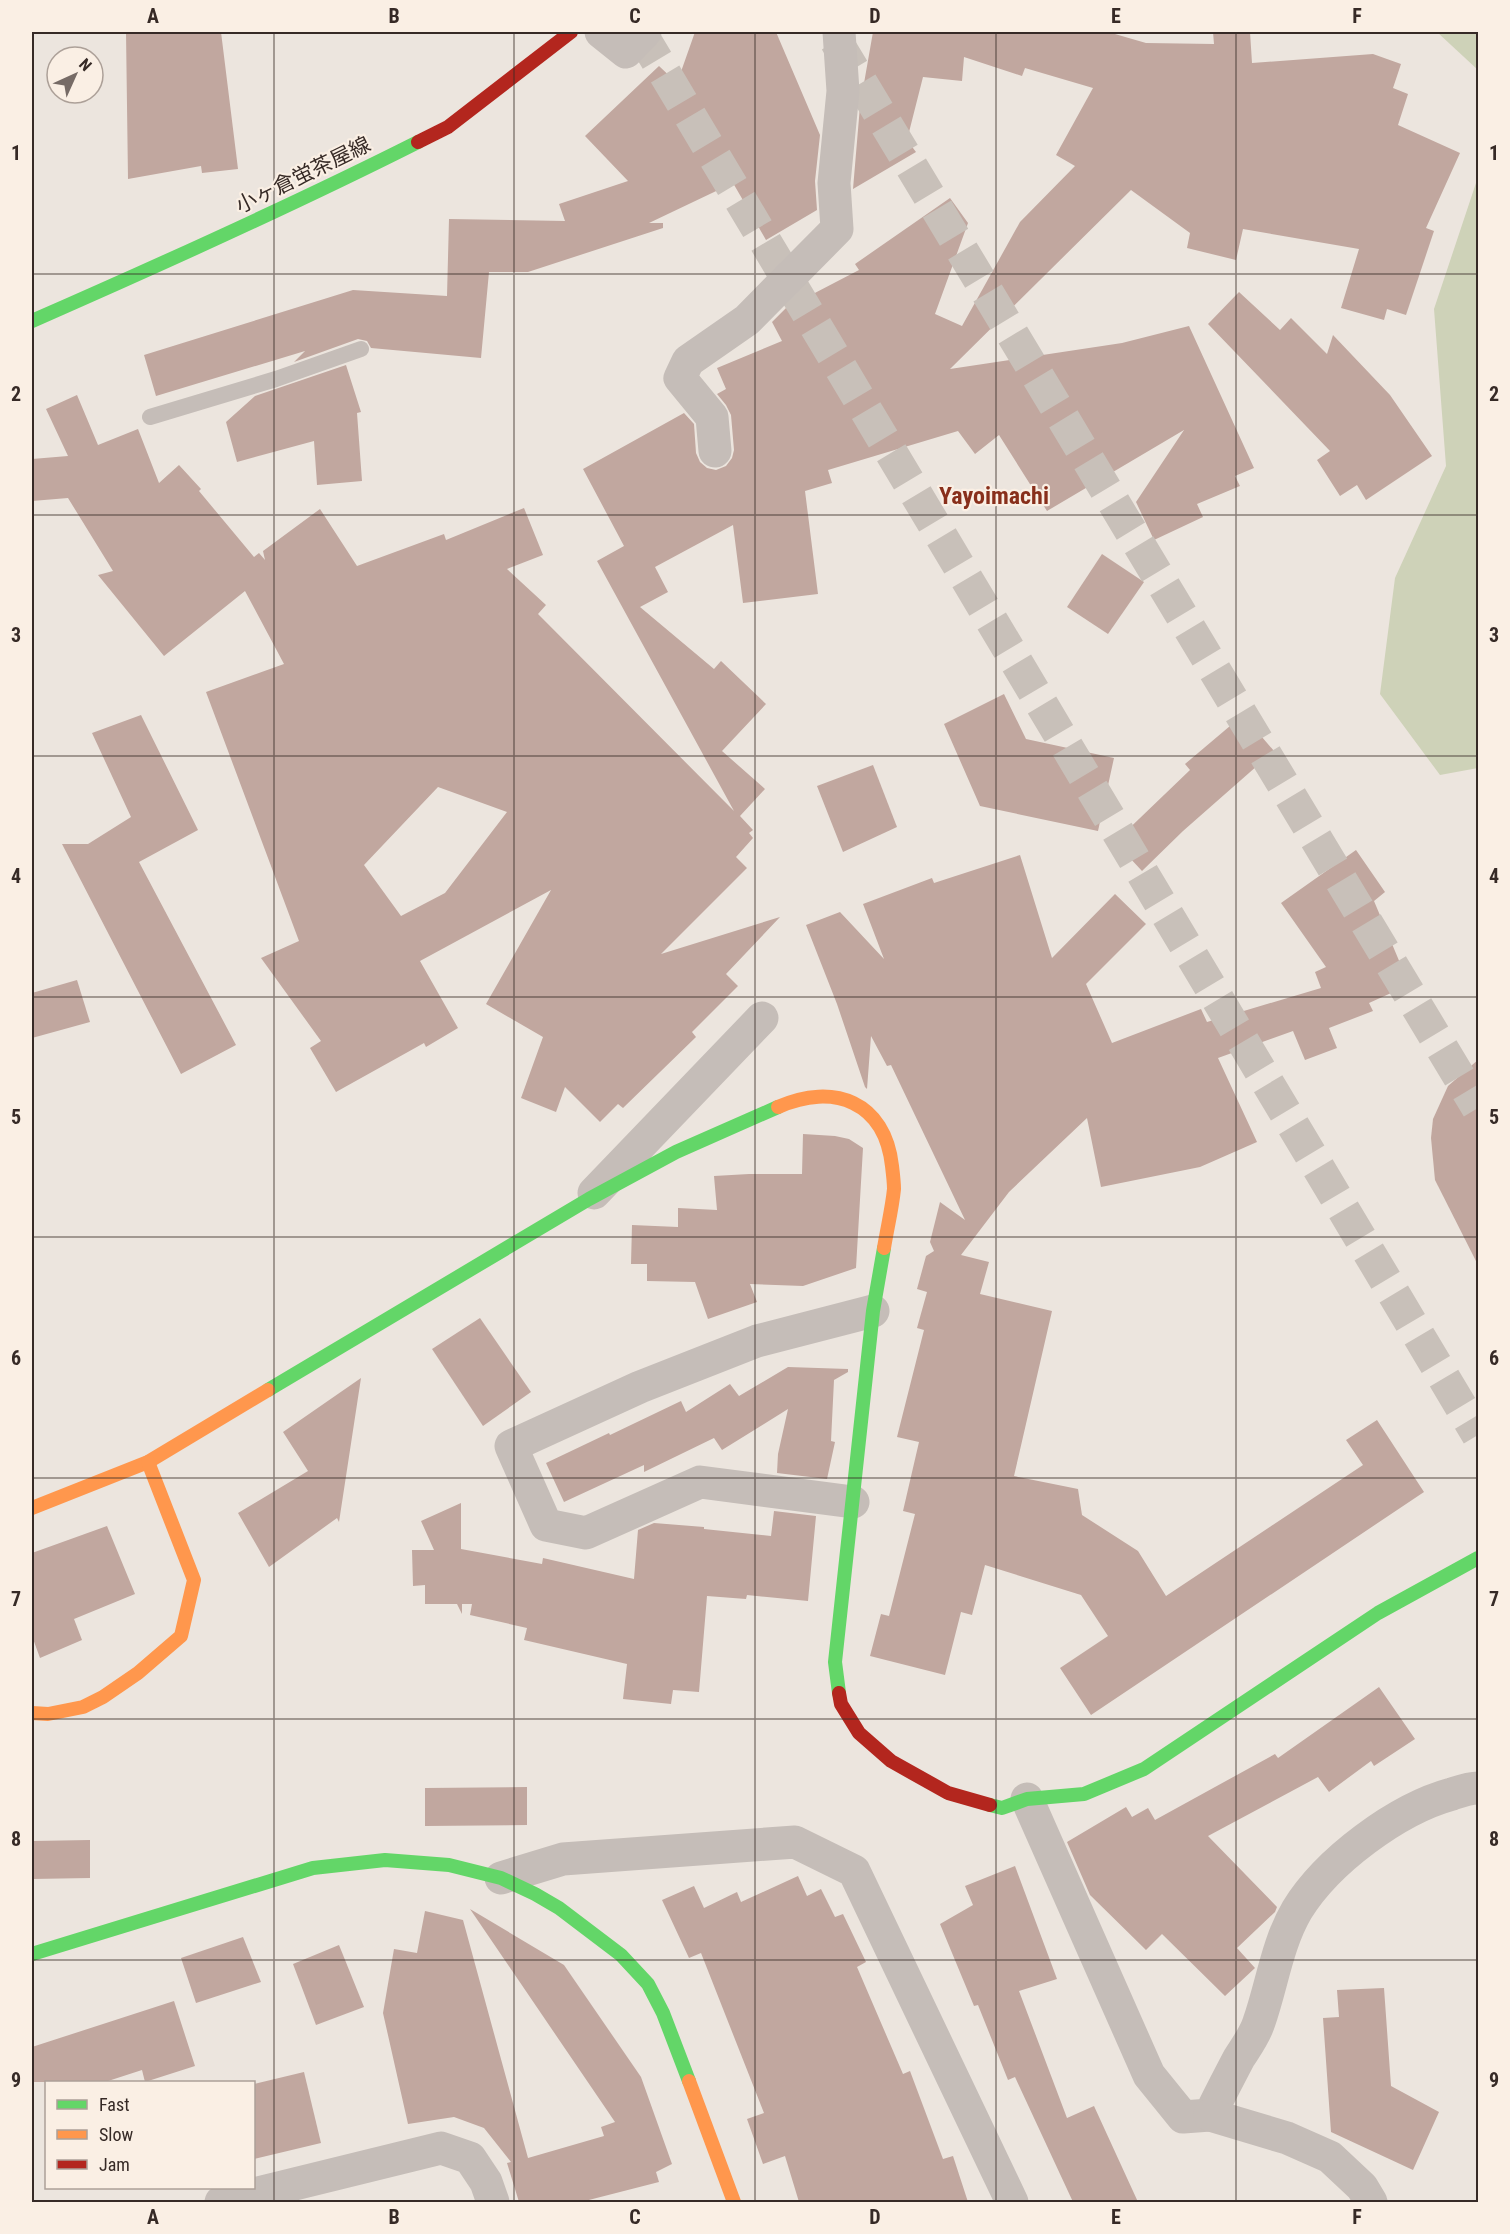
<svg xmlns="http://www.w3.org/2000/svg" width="1510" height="2234" viewBox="0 0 1510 2234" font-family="'Roboto Condensed','Noto Sans JP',sans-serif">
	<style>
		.green { fill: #ced2b8 }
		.building { fill: #c1a79f; fill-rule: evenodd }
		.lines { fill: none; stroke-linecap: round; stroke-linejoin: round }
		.highway-tunnel { stroke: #c8c0b9; stroke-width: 33; stroke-dasharray: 33 16; stroke-linecap: butt }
		.lane { stroke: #c5bdb8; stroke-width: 16 }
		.street { stroke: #c5bdb8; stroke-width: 33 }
		.fast { stroke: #63d668; stroke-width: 14 }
		.slow { stroke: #ff974d; stroke-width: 14 }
		.jam { stroke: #b3261e; stroke-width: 14 }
		.grid { fill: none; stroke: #362a26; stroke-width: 1.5; stroke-opacity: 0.55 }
		.labels { text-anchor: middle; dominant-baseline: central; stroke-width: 4.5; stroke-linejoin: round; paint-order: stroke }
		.street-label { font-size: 21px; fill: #362a26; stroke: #faefe4 }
		.quarter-label { font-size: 24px; font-weight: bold; fill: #882f1b; stroke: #faefe4 }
		.neatline { fill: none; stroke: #362a26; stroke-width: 2 }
		.grid-label { font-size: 20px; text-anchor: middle; font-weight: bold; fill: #362a26 }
	</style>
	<rect width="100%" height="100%" fill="#ece5de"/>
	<!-- green -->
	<g class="green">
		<path d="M1437,32H1478V70Z"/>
		<path d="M1478,177V768L1440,775L1380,694L1395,578L1446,466L1434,309Z"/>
	</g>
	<!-- building -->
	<g class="building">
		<path d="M126,32H221L238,169L202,173L201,166L128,179Z"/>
		<path d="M695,32H776L820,135L815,181L817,210L766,240L733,183L649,223H663V228L528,272H489L481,358L371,348L367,341L358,339L294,362L305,351L156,396L144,355L353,290L447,296L449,219L565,221L559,204L628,181L585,136L659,66L677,83Z"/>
		<path d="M873,32H1108L1146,43L1214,44L1213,32H1250L1252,63L1373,54L1401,64L1393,88L1408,94L1398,125L1460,153L1426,228L1434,231L1406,315L1387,309L1384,320L1341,308L1359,249L1243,229L1236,260L1187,248L1190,233L1131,190L950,369L1122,343L1189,326L1254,468L1235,476L1240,486L1197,504L1203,517L1154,540L1136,502L1184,430L1047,511L999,435L975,454L958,431L828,470L832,483L805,491L818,594L743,603L733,525L655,567L668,592L640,607L714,669L721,661L766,704L722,751L765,789L740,816L753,830L749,833L753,838L736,857L747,868L661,954L780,917L726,974L738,986L692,1032L696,1037L623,1108L618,1104L600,1122L565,1087L556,1112L521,1098L543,1037L486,1004L551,890L420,961L458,1028L426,1047L424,1043L336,1092L310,1048L321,1041L261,958L299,941L206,692L284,664L245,591L164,656L98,575L113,571L68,498L32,501V459L68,456L46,409L77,395L98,445L138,429L159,483L179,465L201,489L199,491L254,557L259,553L265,560L263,551L320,509L357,566L444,534L446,540L524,508L543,555L507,569L546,605L538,614L734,811L597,561L624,546L583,469L684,413L694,424L696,453L700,462L707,468L716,470L726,466L732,458L734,450L731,415L726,405L717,394L726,389L717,368L782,341L772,322L786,308L859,270L855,264L950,198L968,223L935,314L962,326L1020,222L1075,166L1056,155L1093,88L1025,68L1022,76L964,57L962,81L923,77L907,140L916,152L853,189L860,106ZM438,787L507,812L445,893L401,916L364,865Z"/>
		<path d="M1239,292L1280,330L1291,318L1327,354L1333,335L1390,395L1432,456L1366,500L1357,485L1340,496L1317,460L1330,451L1208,324Z"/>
		<path d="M346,365L361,412L357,413L362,481L317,485L314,441L237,462L226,422L255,396Z"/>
		<path d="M1102,554L1144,582L1108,634L1067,607Z"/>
		<path d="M1004,694L1026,739L1114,758L1098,831L980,806L944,724Z"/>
		<path d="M141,715L198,830L139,862L236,1045L181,1074L62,844H88L131,817L92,733Z"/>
		<path d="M1243,715L1274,751L1183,831L1142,871L1115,842L1190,770L1185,764Z"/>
		<path d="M873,765L897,827L843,852L817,786Z"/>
		<path d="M1356,850L1385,892L1374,901L1400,963L1390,968L1400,989L1369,1003L1373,1011L1329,1028L1337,1048L1305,1060L1293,1031L1218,1058L1257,1142L1200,1167L1101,1187L1087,1118L1009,1192L961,1255L989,1262L980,1294L1052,1311L1014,1476L1078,1489L1082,1515L1138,1551L1166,1596L1363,1465L1346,1440L1377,1420L1424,1492L1091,1715L1060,1668L1108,1636L1081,1595L985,1565L972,1615L961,1612L945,1675L870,1656L881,1614L889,1616L915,1514L903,1511L919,1442L897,1437L924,1330L917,1328L927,1292L917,1289L926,1256L934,1251L930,1242L940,1202L965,1220L891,1065L887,1066L871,1036L867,1089L865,1087L837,1004L806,925L840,912L884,959L863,904L932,878L934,883L1020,855L1052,958L1115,894L1146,924L1086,984L1112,1043L1201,1009L1207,1022L1321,988L1315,972L1326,967L1281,903Z"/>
		<path d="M77,980L90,1022L32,1038V993Z"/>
		<path d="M1479,1059V1267L1435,1180L1431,1138L1433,1119L1448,1086Z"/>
		<path d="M803,1134L835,1136L849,1139L863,1148L856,1268L803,1286L750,1284L757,1302L708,1319L695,1282L647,1281V1264H631L632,1225L678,1227V1208L717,1210L714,1176L749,1174H802Z"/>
		<path d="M480,1318L531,1392L483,1426L432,1349Z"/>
		<path d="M788,1367L848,1369V1372L834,1380L831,1441L835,1442L827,1479L777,1473L778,1454L788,1409L722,1450L714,1438L644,1472V1465L564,1502L546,1463L609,1433L610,1435L681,1401L686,1412L730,1384L739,1396Z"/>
		<path d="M361,1378L339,1522L337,1518L269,1567L238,1513L308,1471L283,1432Z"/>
		<path d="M461,1503V1549L542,1564L543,1558L634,1579L638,1530L654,1523L704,1527V1529L771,1536L774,1511L816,1516L808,1601L747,1595L746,1599L707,1596L699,1692L673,1690L671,1704L623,1699L627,1664L524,1640L527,1628L470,1615L472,1604H462V1614L457,1604H425V1585L413,1586L412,1550H434L421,1521Z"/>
		<path d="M107,1526L135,1594L74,1619L82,1640L40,1658L32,1636V1553Z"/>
		<path d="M1379,1687L1415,1739L1374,1766L1371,1761L1329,1792L1318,1777L1208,1836L1277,1907L1275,1912L1237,1948L1255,1968L1225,1996L1162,1934L1146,1950L1090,1895L1067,1842L1126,1807L1132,1817L1148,1808L1155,1820L1275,1754L1278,1758Z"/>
		<path d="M527,1787V1825L425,1826V1788Z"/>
		<path d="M90,1840V1878L32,1879V1841Z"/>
		<path d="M1015,1866L1057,1979L1019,1991L1067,2118L1094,2106L1138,2202H1073L1015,2077L1008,2080L978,2005L974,2006L940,1924L973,1905L965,1886Z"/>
		<path d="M798,1876L807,1896L821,1889L835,1917L843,1914L866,1962L857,1967L903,2074L910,2071L943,2159L953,2156L968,2202H799L785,2156L763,2164L747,2119L764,2113L701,1953L689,1958L662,1900L694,1886L704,1908L737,1892L741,1902Z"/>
		<path d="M470,1909L564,1965L641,2077L672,2164L656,2172L659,2182L581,2202H519L507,2163L511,2162L484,2128L454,2117L408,2124L383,2013L394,1949L417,1953L425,1911L463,1920L528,2158L604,2136L601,2127L615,2122Z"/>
		<path d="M243,1937L261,1982L196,2003L181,1958Z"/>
		<path d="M339,1945L364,2007L316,2025L293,1964Z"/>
		<path d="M1384,1988L1391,2086L1439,2112L1413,2170L1331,2132L1323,2018L1339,2017L1337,1990Z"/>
		<path d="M174,2001L195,2066L145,2082L142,2070L105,2082H32V2047Z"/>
		<path d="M304,2072L321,2143L254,2159V2084Z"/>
	</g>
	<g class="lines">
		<!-- highway-tunnel -->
		<g class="highway-tunnel">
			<path d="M640,32L1478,1435"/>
			<path d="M836,41L1478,1108"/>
		</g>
		<!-- lane -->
		<path class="lane" d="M150,417L276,379L361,349"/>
		<!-- street -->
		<g class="street">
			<path d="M601,32L626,52L645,32"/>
			<path d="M715,451L712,417L680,378L688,361L747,320L837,229L834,183L843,91L839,32"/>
			<path d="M594,1193L762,1018"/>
			<path d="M853,1502L700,1482L586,1533L546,1525L511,1446L640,1387L757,1341L873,1311"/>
			<path d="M1027,1799L1149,2075L1183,2117L1210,2115C1219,2096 1229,2077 1239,2058C1246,2047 1255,2035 1259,2022C1272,1985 1277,1944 1297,1910C1327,1861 1397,1809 1452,1794C1461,1791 1469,1788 1478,1788"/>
			<path d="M501,1878L563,1859L795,1842L854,1871L1012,2202"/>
			<path d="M1210,2115L1287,2138L1330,2157L1362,2187L1371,2202"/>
			<path d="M221,2202L441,2148L470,2158L486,2182L493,2202"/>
		</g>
		<!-- fast -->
		<g class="fast">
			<path d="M32,321C162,264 291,206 418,142"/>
			<path d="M268,1390L589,1199L676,1152L778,1107"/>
			<path d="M839,1693L835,1662L873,1311L884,1248"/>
			<path d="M990,1805L1002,1808L1027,1799L1084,1794L1144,1769L1378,1613L1478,1558"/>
			<path d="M32,1954L313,1868L385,1860L449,1865L501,1878L535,1894L559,1908L621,1955L648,1984L663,2013L689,2081"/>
		</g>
		<!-- slow -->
		<g class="slow">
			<path d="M778,1107C834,1082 885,1102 892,1166C893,1174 894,1182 894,1189C892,1209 887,1229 884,1248"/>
			<path d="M32,1508L148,1462L268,1390"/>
			<path d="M32,1713L48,1714L83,1707L103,1697L138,1673L181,1636L194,1580L148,1462"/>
			<path d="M689,2081L734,2202"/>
		</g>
		<!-- jam -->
		<g class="jam">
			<path d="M418,142L448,127L571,32"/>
			<path d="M839,1693L841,1704L859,1733L891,1761L948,1793L990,1805"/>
		</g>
	</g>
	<!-- grid -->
	<path class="grid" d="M274,32V2202M514,32V2202M755,32V2202M996,32V2202M1236,32V2202M32,274H1478M32,515H1478M32,756H1478M32,997H1478M32,1237H1478M32,1478H1478M32,1719H1478M32,1960H1478"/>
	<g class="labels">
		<!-- street labels -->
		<g class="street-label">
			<text transform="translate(303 175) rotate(-26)">小ヶ倉蛍茶屋線</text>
		</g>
		<!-- quarter labels -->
		<g class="quarter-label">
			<text x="994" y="496">Yayoimachi</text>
		</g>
	</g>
	<!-- border -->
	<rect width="1510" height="2234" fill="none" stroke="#faefe4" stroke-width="66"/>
	<!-- legend -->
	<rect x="45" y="2081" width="210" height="108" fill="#faefe4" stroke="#aca098" stroke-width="1.5"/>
	<rect x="57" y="2100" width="30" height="9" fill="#63d668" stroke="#aca098" stroke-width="1.5"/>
	<text x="99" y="2111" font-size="18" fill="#362a26">Fast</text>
	<rect x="57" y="2130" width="30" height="9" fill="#ff974d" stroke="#aca098" stroke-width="1.5"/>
	<text x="99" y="2141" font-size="18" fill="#362a26">Slow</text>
	<rect x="57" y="2160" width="30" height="9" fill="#b3261e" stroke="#aca098" stroke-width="1.5"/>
	<text x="99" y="2171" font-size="18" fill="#362a26">Jam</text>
	<!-- north arrow -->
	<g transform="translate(75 75) rotate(45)"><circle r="28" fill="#faefe4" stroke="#aca098" stroke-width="1.5"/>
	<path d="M0-4.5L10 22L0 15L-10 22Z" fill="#766b66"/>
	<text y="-9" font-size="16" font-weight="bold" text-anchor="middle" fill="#362a26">N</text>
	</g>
	<rect x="33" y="33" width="1444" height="2168" class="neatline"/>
	<g class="grid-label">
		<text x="153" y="23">A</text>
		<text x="394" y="23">B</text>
		<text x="635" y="23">C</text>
		<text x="875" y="23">D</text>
		<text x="1116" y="23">E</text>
		<text x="1357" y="23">F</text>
		<text x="16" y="160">1</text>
		<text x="1494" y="160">1</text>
		<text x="16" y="401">2</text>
		<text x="1494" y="401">2</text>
		<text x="16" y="642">3</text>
		<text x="1494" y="642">3</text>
		<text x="16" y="883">4</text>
		<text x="1494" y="883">4</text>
		<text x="16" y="1124">5</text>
		<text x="1494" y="1124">5</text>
		<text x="16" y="1365">6</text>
		<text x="1494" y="1365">6</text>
		<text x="16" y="1606">7</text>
		<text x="1494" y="1606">7</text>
		<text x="16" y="1846">8</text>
		<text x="1494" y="1846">8</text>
		<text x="16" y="2087">9</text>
		<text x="1494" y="2087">9</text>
		<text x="153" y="2224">A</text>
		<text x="394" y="2224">B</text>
		<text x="635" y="2224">C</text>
		<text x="875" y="2224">D</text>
		<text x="1116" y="2224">E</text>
		<text x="1357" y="2224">F</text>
	</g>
</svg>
